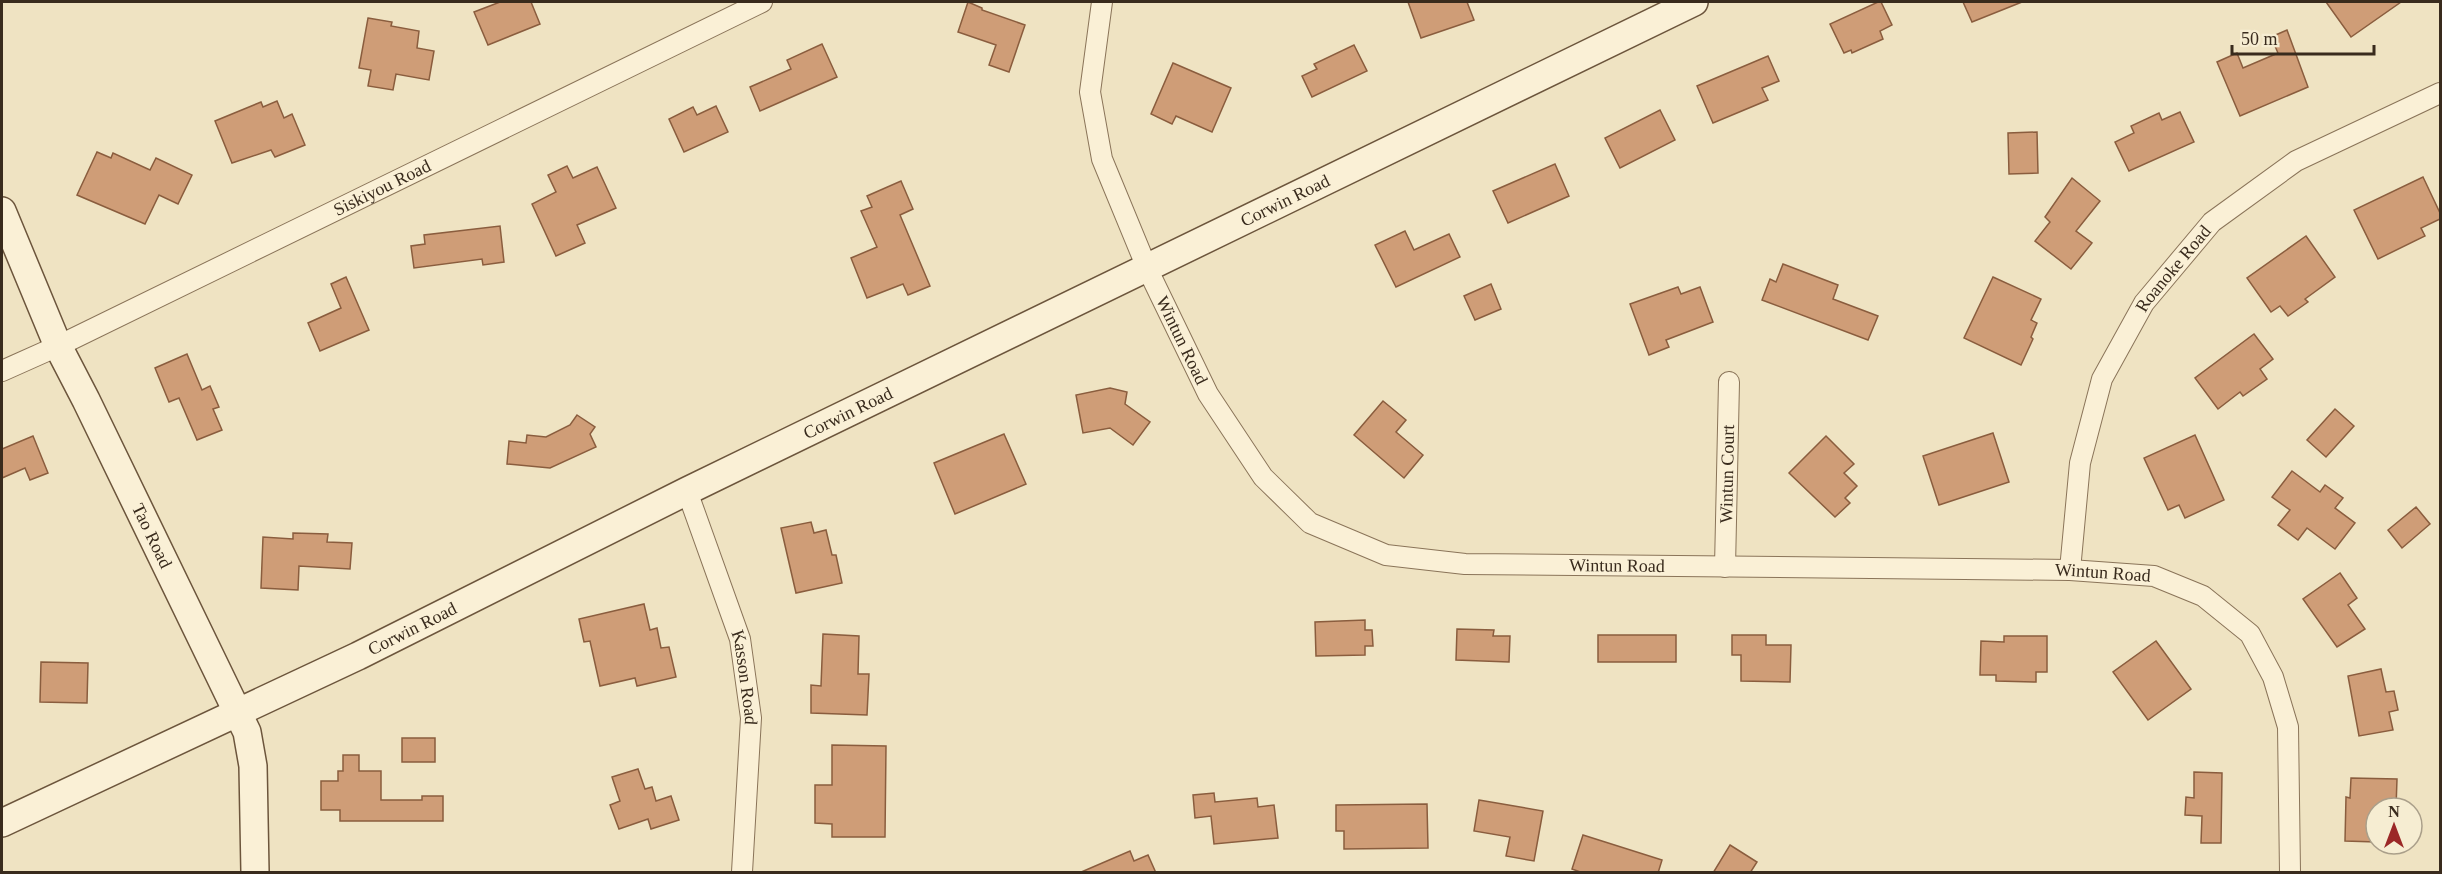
<svg xmlns="http://www.w3.org/2000/svg" width="2442" height="874" viewBox="0 0 2442 874" font-family="'Times New Roman',serif">
	<style>
		.building { fill: #cf9d77; stroke: #8a5d3e; stroke-width: 1.5 }
		.lines { fill: none; stroke-linecap: round; stroke-linejoin: round }
		.street-casing { stroke: #8a7459; stroke-width: 22 }
		.secondary-casing { stroke: #6c553c; stroke-width: 30 }
		.street { stroke: #faf0d6; stroke-width: 20 }
		.secondary { stroke: #faf0d6; stroke-width: 27 }
		.labels { text-anchor: middle; dominant-baseline: central; stroke-width: 6; stroke-linejoin: round; paint-order: stroke }
		.street-label { font-size: 18px; fill: #392b1d; stroke: #f6edd2 }
	</style>
	<rect width="100%" height="100%" fill="#efe3c2"/>
	<!-- building -->
	<g class="building">
		<path d="M500,2H531L540,24L488,45L474,12Z"/>
		<path d="M968,2L982,8V10L1025,25L1009,72L989,65L996,45L958,32Z"/>
		<path d="M1408,2H1467L1474,20L1421,38Z"/>
		<path d="M1878,2H1881L1892,25L1880,31L1883,39L1852,53L1851,50L1844,53L1830,24Z"/>
		<path d="M1963,2H2022L1972,22Z"/>
		<path d="M2326,2H2401L2351,37Z"/>
		<path d="M368,18L392,22L391,26L419,31L417,48L434,51L429,80L396,74L393,90L368,86L371,70L359,68Z"/>
		<path d="M2287,30L2308,87L2240,116L2217,62L2237,53L2243,68L2278,53L2271,37Z"/>
		<path d="M822,44L837,77L760,111L750,87L791,69L787,60Z"/>
		<path d="M1354,45L1367,71L1312,97L1302,76L1317,69L1314,64Z"/>
		<path d="M1768,56L1779,81L1762,88L1768,100L1713,123L1697,86Z"/>
		<path d="M1173,63L1231,88L1212,132L1176,116L1172,124L1151,114Z"/>
		<path d="M277,101L284,118L292,114L305,145L275,157L271,150L232,163L215,121L261,102L263,107Z"/>
		<path d="M716,106L728,132L684,152L669,119L693,107L697,115Z"/>
		<path d="M1660,110L1675,140L1620,168L1605,138Z"/>
		<path d="M2180,112L2194,142L2129,171L2115,142L2134,133L2131,126L2159,113L2162,120Z"/>
		<path d="M2037,132L2038,173L2009,174L2008,133Z"/>
		<path d="M97,152L111,158L113,153L150,170L156,158L192,175L178,204L159,195L145,224L77,195Z"/>
		<path d="M1555,164L1569,196L1508,223L1493,191Z"/>
		<path d="M567,166L573,178L597,167L616,208L577,225L585,243L556,256L532,204L556,192L548,175Z"/>
		<path d="M2423,177L2440,213V219L2421,228L2425,236L2378,259L2354,210Z"/>
		<path d="M2072,178L2100,201L2076,231L2092,243L2071,269L2035,241L2050,222L2045,217Z"/>
		<path d="M901,181L913,209L900,215L930,286L908,295L903,284L867,298L851,258L877,247L861,211L872,207L867,196Z"/>
		<path d="M500,226L504,262L483,265L482,259L414,268L411,246L425,244L424,235Z"/>
		<path d="M1405,231L1414,250L1449,234L1460,257L1396,287L1375,245Z"/>
		<path d="M2306,236L2335,277L2305,299L2308,302L2288,316L2280,306L2271,312L2247,278Z"/>
		<path d="M1783,264L1838,285L1833,299L1878,316L1868,340L1762,300L1770,279L1776,282Z"/>
		<path d="M346,277L369,330L320,351L308,323L341,308L331,284Z"/>
		<path d="M1993,277L2041,299L2031,320L2037,323L2031,337L2033,339L2021,365L1964,338Z"/>
		<path d="M1491,284L1501,309L1475,320L1464,296Z"/>
		<path d="M1678,287L1681,294L1700,287L1713,322L1666,340L1669,347L1649,355L1630,304Z"/>
		<path d="M2254,334L2273,359L2260,369L2267,379L2243,396L2240,392L2218,409L2195,378Z"/>
		<path d="M187,354L202,390L210,386L219,407L213,409L222,430L197,440L179,398L169,402L155,368Z"/>
		<path d="M1110,388L1127,392L1125,404L1150,422L1133,445L1110,428L1083,433L1076,395Z"/>
		<path d="M1383,401L1406,420L1396,432L1423,455L1404,478L1354,435Z"/>
		<path d="M2335,409L2354,426L2326,457L2307,440Z"/>
		<path d="M577,415L595,427L590,434L596,447L550,468L507,464L509,441L526,443L527,435L546,437L570,425Z"/>
		<path d="M1993,433L2009,482L1939,505L1923,456Z"/>
		<path d="M1004,434L1026,484L955,514L934,463Z"/>
		<path d="M2195,435L2224,500L2185,518L2179,505L2168,510L2144,458Z"/>
		<path d="M33,436L48,473L30,480L25,468L2,478V449Z"/>
		<path d="M1826,436L1854,464L1844,473L1857,486L1845,498L1850,503L1835,517L1789,473Z"/>
		<path d="M2292,471L2320,492L2325,485L2343,498L2335,508L2355,523L2335,549L2307,528L2298,540L2278,525L2290,510L2272,497Z"/>
		<path d="M2416,507L2430,524L2402,548L2388,530Z"/>
		<path d="M811,522L814,533L826,530L832,555H836L842,583L796,593L781,528Z"/>
		<path d="M293,533L328,534L327,542L352,543L350,569L299,566L298,590L261,588L263,537L293,539Z"/>
		<path d="M2340,573L2357,598L2348,605L2365,629L2337,647L2303,599Z"/>
		<path d="M644,604L650,630L657,628L661,648L669,647L676,677L637,686L635,678L600,686L590,641L584,642L579,619Z"/>
		<path d="M1365,620V630H1372L1373,646H1365V655L1316,656L1315,622Z"/>
		<path d="M1457,629L1494,630L1493,636H1510L1509,662L1456,660Z"/>
		<path d="M823,634L859,636L858,674H869L867,715L811,713V685L821,686Z"/>
		<rect x="1598" y="635" width="78" height="27"/>
		<path d="M1732,635H1766V645H1791L1790,682L1741,681V655H1732Z"/>
		<path d="M2004,636H2047V672H2036V682L1996,681V675H1980L1981,641L2004,642Z"/>
		<path d="M2156,641L2191,689L2148,720L2113,672Z"/>
		<path d="M41,662L88,663L87,703L40,702Z"/>
		<path d="M2381,669L2386,692L2394,691L2398,710L2389,712L2393,730L2359,736L2348,676Z"/>
		<rect x="402" y="738" width="33" height="24"/>
		<path d="M832,745L886,746L885,837H832V824L815,823V785H832Z"/>
		<path d="M343,755H359V771H381V800H422V796H443V821H340V810H321V781H338V771H343Z"/>
		<path d="M638,769L645,789L652,787L656,801L671,796L679,820L651,829L648,819L619,829L610,805L620,801L612,777Z"/>
		<path d="M2194,772L2222,773L2221,843H2201L2202,816L2185,815L2186,797L2194,798Z"/>
		<path d="M2351,778L2397,779L2396,808H2376V842L2345,841L2346,797L2350,798Z"/>
		<path d="M1214,793L1215,802L1257,798L1258,807L1274,805L1278,838L1214,844L1211,816L1195,818L1193,795Z"/>
		<path d="M1479,800L1543,811L1534,861L1506,856L1510,837L1474,831Z"/>
		<path d="M1427,804L1428,848L1344,849V831H1336V805Z"/>
		<path d="M1583,835L1662,860L1658,873H1583L1572,869Z"/>
		<path d="M1730,845L1757,862L1750,873H1713Z"/>
		<path d="M1130,851L1134,861L1148,855L1156,873H1079Z"/>
	</g>
	<g class="lines">
		<!-- street casing -->
		<g class="street-casing">
			<g id="street">
				<path id="s1" d="M1102,2L1090,92L1102,159L1147,268L1208,394L1263,477L1310,523L1386,555L1465,564L2070,570L2154,576L2203,596L2250,634L2273,677L2288,727L2290,872"/>
				<path id="s2" d="M2,371L58,346L762,2"/>
				<path id="s3" d="M687,491L740,639L751,718L742,872"/>
				<path id="s4" d="M1725,567L1729,382"/>
				<path id="s5" d="M2070,570L2080,463L2102,379L2144,303L2212,222L2296,161L2440,93"/>
			</g>
		</g>
		<!-- secondary casing -->
		<g class="secondary-casing">
			<g id="secondary">
				<path id="s6" d="M2,211L58,346L86,400L247,732L253,766L255,872"/>
				<path id="s7" d="M2,823L358,656L687,491L1694,2"/>
			</g>
		</g>
		<!-- street -->
		<use href="#street" class="street"/>
		<!-- secondary -->
		<use href="#secondary" class="secondary"/>
	</g>
	<g class="labels">
		<!-- street labels -->
		<g class="street-label">
			<text stroke="none"><textPath href="#s2" startOffset="422">Siskiyou Road</textPath></text>
			<text stroke="none"><textPath href="#s7" startOffset="1426">Corwin Road</textPath></text>
			<text stroke="none"><textPath href="#s5" startOffset="326">Roanoke Road</textPath></text>
			<text stroke="none"><textPath href="#s1" startOffset="357">Wintun Road</textPath></text>
			<text stroke="none"><textPath href="#s7" startOffset="940">Corwin Road</textPath></text>
			<text stroke="none"><textPath href="#s4" startOffset="93">Wintun Court</textPath></text>
			<text stroke="none"><textPath href="#s6" startOffset="358">Tao Road</textPath></text>
			<text stroke="none"><textPath href="#s1" startOffset="896">Wintun Road</textPath></text>
			<text stroke="none"><textPath href="#s1" startOffset="1382">Wintun Road</textPath></text>
			<text stroke="none"><textPath href="#s7" startOffset="454">Corwin Road</textPath></text>
			<text stroke="none"><textPath href="#s3" startOffset="196">Kasson Road</textPath></text>
		</g>
	</g>
	<!-- border -->
	<rect width="2442" height="874" fill="none" stroke="#392b1d" stroke-width="6"/>
	<!-- north arrow -->
	<g transform="translate(2394 826)"><circle r="28" fill="#f6edd2" stroke="#aa9f8a" stroke-width="1.5"/>
	<path d="M0-4.5L10 22L0 15L-10 22Z" fill="#9b2827"/>
	<text y="-9" font-size="16" font-weight="bold" text-anchor="middle" fill="#392b1d">N</text>
	</g>
	<!-- scale -->
	<path d="M2232 45v9h142v-9" fill="none" stroke="#392b1d" stroke-width="3"/>
	<text x="2241" y="45" font-size="18" fill="#392b1d" stroke="#f6edd2" stroke-width="4.5" paint-order="stroke">50 m</text>
</svg>
